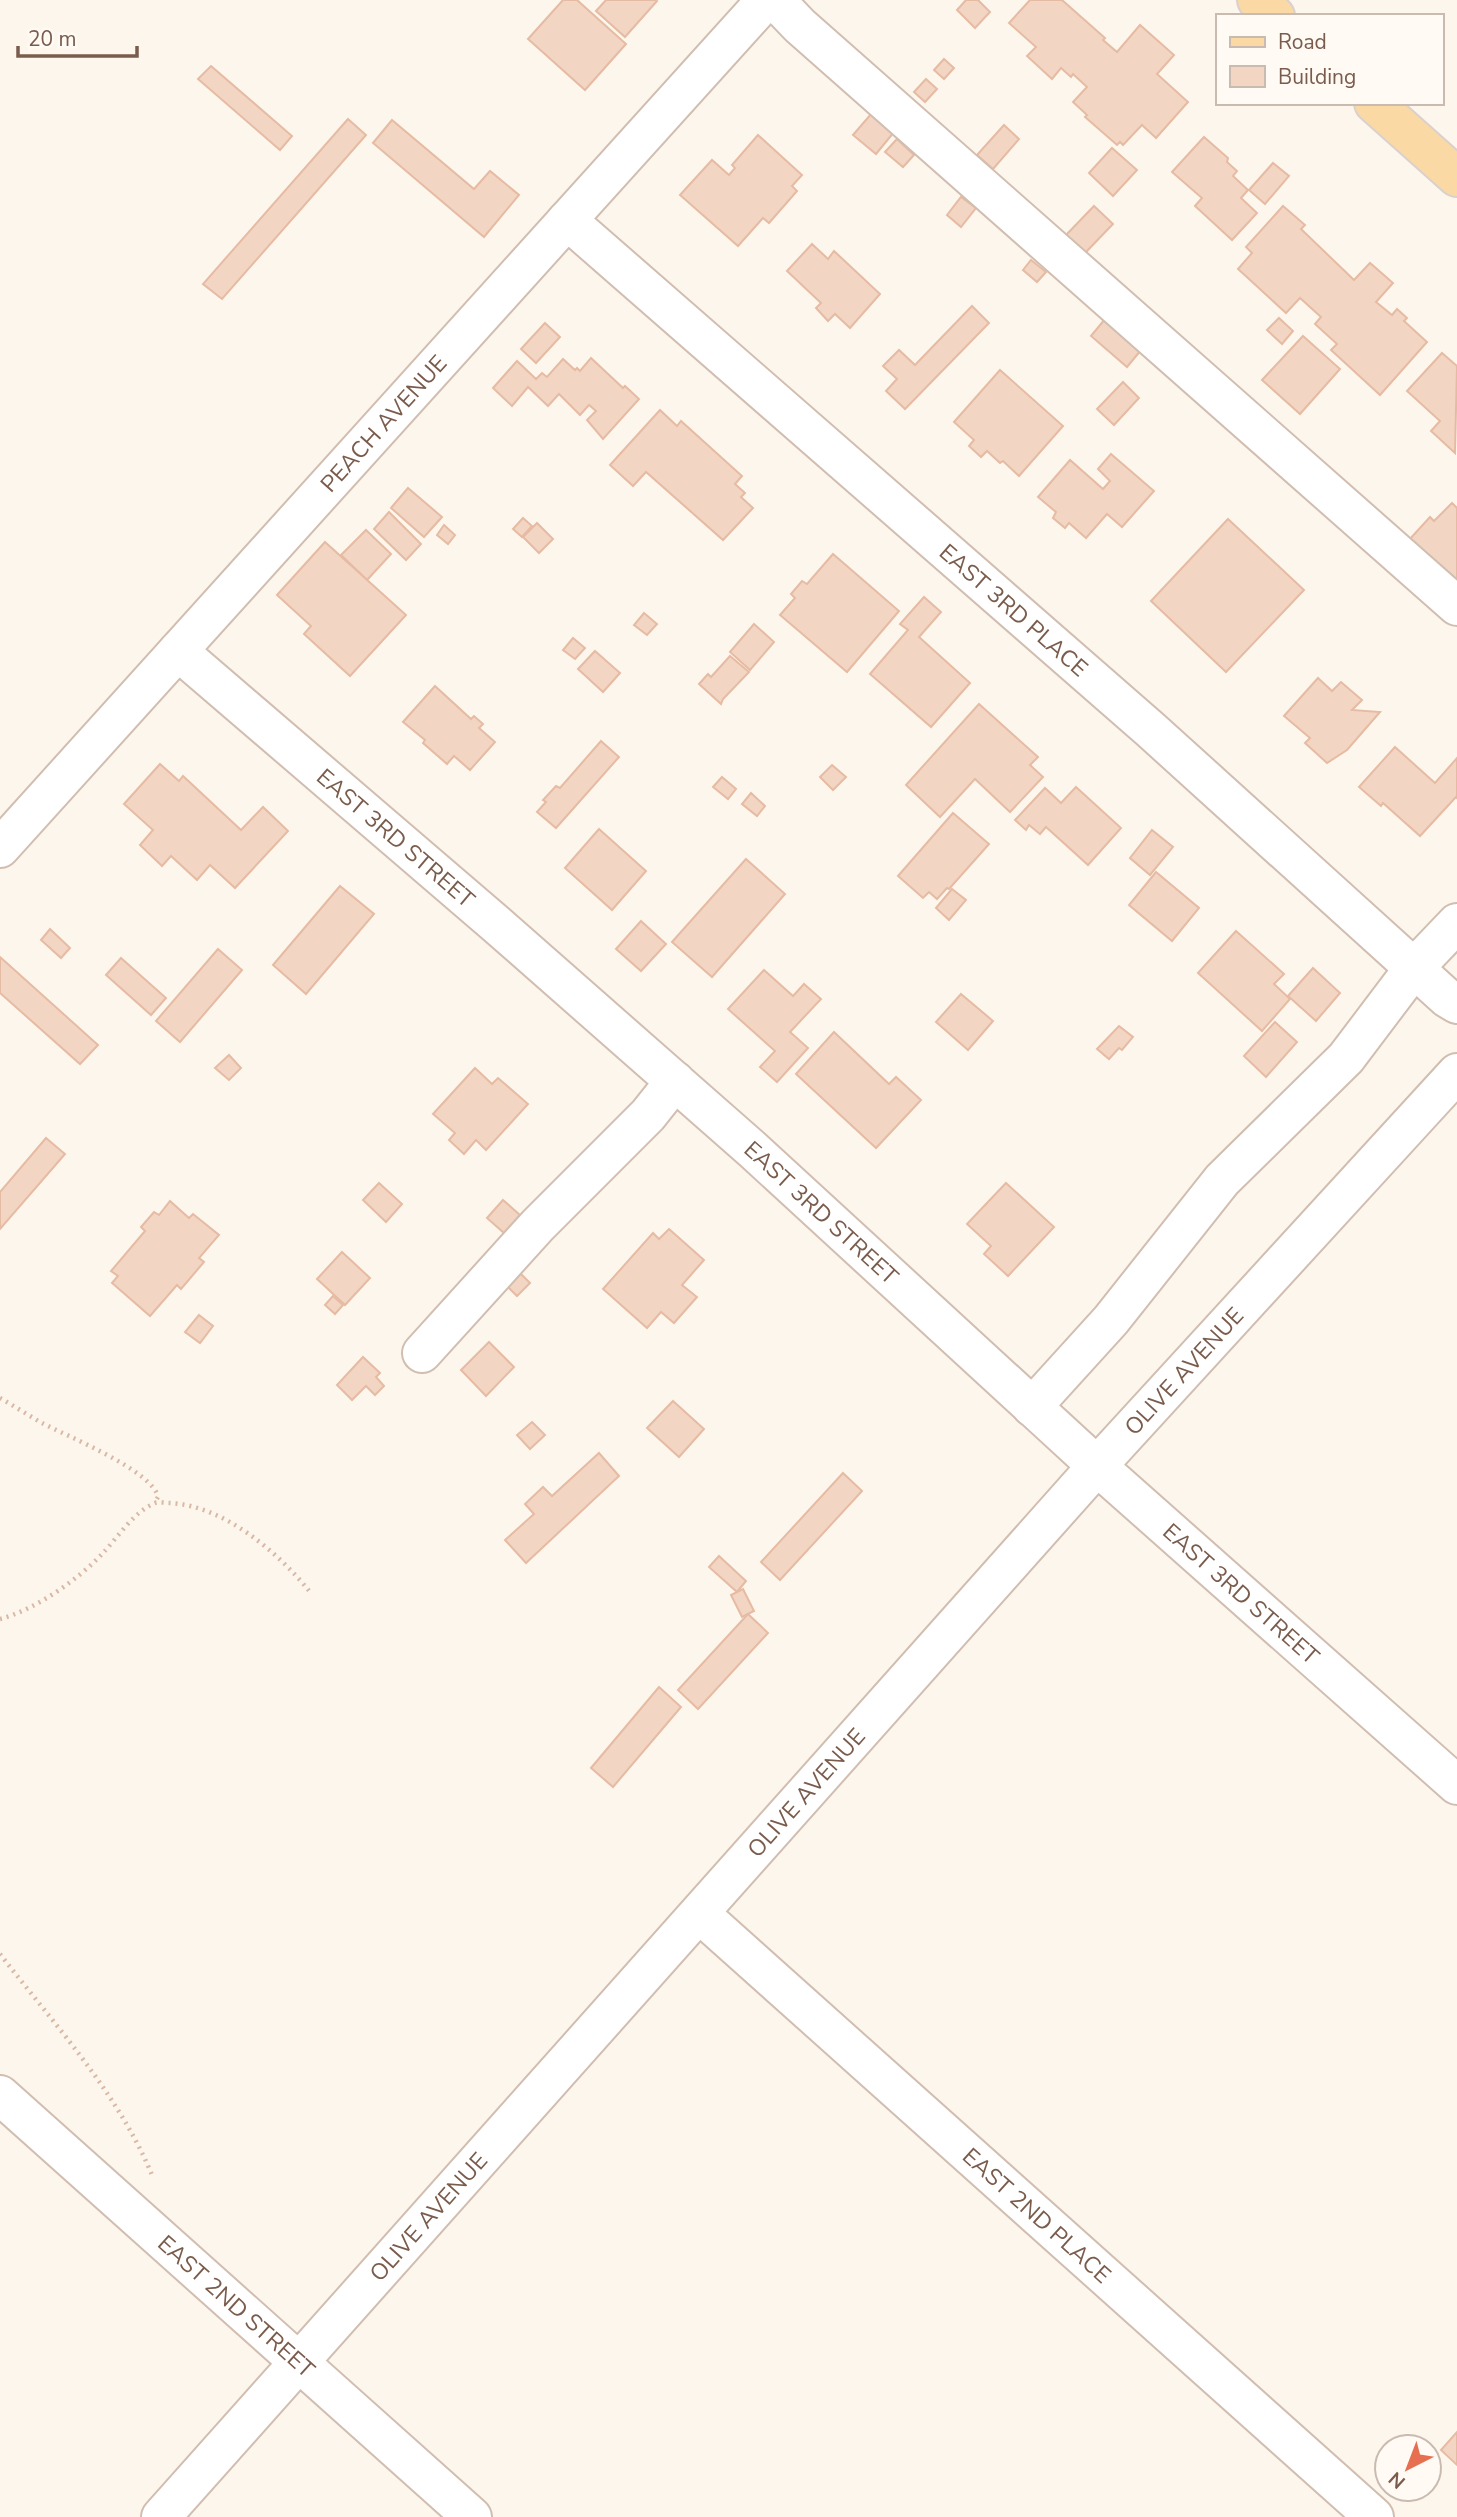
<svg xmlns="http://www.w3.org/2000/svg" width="1457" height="2517" viewBox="0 0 1457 2517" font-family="'Nunito Sans',sans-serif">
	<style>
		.building { fill: #f3d5c3; stroke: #e6bba3; stroke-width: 2 }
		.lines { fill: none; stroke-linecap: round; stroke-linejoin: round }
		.minor-casing { stroke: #d1beb0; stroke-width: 42 }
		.major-casing { stroke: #dad1cd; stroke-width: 42 }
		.path { stroke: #d9b8a5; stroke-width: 4.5; stroke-dasharray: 2 5; stroke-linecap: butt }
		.minor { stroke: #fff; stroke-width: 38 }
		.major { stroke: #fbd9a5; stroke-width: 38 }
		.labels { text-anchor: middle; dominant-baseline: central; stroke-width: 6; stroke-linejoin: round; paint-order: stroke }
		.street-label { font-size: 23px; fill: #7a5c4d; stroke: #fffaf3 }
	</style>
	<rect width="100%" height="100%" fill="#fdf6ec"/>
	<!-- building -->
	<g class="building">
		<path d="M563,0H577L626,44L585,90L528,39Z"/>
		<path d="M606,0H656L657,1L625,37L596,11Z"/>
		<path d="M966,0H978L990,12L975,28L957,10Z"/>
		<path d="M1030,0H1062L1105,38L1103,40L1117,52L1140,25L1174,55L1157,74L1188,102L1156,138L1142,125L1123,145L1120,142L1117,145L1085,117L1087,115L1073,102L1087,87L1073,74L1071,77L1061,68L1052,79L1027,56L1036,47L1009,23Z"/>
		<path d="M944,59L954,68L944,79L934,70Z"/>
		<path d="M211,66L292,136L280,150L198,79Z"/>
		<path d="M926,79L937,89L925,102L914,92Z"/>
		<path d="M872,113L894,132L876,154L853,135Z"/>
		<path d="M348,119L366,135L222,299L203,284Z"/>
		<path d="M392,120L474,189L490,171L519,195L484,237L373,143Z"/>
		<path d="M1004,125L1019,139L993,169L977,155Z"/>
		<path d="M758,135L802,175L792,186L797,191L769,223L763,218L738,246L680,195L712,160L729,175L735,168L732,165Z"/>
		<path d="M1204,137L1228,158L1227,162L1237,171L1233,176L1248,190L1241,198L1257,213L1232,240L1195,206L1202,198L1172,172Z"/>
		<path d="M897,139L914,155L903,167L885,152Z"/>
		<path d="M1112,148L1137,170L1113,196L1089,173Z"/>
		<path d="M1273,163L1289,176L1265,204L1249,190Z"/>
		<path d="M961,197L976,208L961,227L947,215Z"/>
		<path d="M1094,206L1113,224L1085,253L1066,235Z"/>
		<path d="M1283,206L1305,225L1301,229L1354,280L1370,263L1393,283L1376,302L1392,315L1397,309L1407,318L1404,321L1427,342L1380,395L1331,350L1337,344L1315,324L1321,317L1300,298L1286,313L1238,269L1252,253L1246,247Z"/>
		<path d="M812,244L828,259L834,251L880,294L850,328L835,314L828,321L816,308L821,303L787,271Z"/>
		<path d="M1031,260L1046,272L1037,282L1023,270Z"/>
		<path d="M972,306L989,323L905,409L886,391L897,379L883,366L899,350L915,365Z"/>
		<path d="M1110,313L1146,344L1127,367L1091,336Z"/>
		<path d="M1279,318L1293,331L1282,344L1267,330Z"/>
		<path d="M545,323L560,337L536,363L521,349Z"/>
		<path d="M1303,336L1340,369L1300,414L1262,380Z"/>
		<path d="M1442,353L1457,366L1455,453L1431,431L1440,421L1407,391Z"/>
		<path d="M591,358L623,388L625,386L639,399L603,439L587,420L596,411L589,405L580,415L559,394L548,406L528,387L512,406L493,388L517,361L536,379L542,373L547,377L563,359L575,370L577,368L580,371Z"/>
		<path d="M1000,370L1063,426L1019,476L1003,461L1000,463L987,451L981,457L969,446L974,440L954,422Z"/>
		<path d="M1123,382L1139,398L1114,425L1097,409Z"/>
		<path d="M660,410L677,426L681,421L742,476L735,484L745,493L741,497L753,508L723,540L646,472L633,486L610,465Z"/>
		<path d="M1111,454L1154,491L1122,527L1107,514L1086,538L1069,523L1065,528L1053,518L1056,512L1038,497L1070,460L1103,489L1110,481L1098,469Z"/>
		<path d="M408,488L442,517L424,537L391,508Z"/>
		<path d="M1452,503L1457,508V584L1409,540L1430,517L1434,521Z"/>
		<path d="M389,512L421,544L406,560L374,529Z"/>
		<path d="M523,518L532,526L522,537L513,529Z"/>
		<path d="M1228,519L1304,590L1226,672L1151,601Z"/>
		<path d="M537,523L553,539L539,553L523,537Z"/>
		<path d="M444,525L455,535L448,544L437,535Z"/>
		<path d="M366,530L391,554L367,580L341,555Z"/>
		<path d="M325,542L406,615L350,676L304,634L311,626L277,595Z"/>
		<path d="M833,554L899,611L847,672L780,615L795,598L791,594L802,581L807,584Z"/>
		<path d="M924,597L941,612L919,637L970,683L931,727L870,674L908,630L900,624Z"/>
		<path d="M644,613L657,624L647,635L634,625Z"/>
		<path d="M754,624L774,642L750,670L730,652Z"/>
		<path d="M573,638L585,648L575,659L563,650Z"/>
		<path d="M595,651L620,673L603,692L578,669Z"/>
		<path d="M730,656L749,672L723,699L721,704L699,684L708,674L711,677Z"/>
		<path d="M1318,678L1332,691L1341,682L1362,700L1352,710L1380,712L1347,750L1327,763L1305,743L1310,738L1284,716Z"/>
		<path d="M435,686L471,719L474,716L483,724L479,728L495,742L470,770L454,756L447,764L423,743L425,740L403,722Z"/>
		<path d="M979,704L1038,757L1030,765L1043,777L1010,812L975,779L940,817L906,785Z"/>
		<path d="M601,741L619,757L556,828L537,812L546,802L543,800L556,786L560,788Z"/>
		<path d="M1395,747L1435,783L1457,758V798L1456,797L1420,836L1383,803L1381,806L1359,787Z"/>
		<path d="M160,764L179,781L183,776L241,830L263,807L288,831L235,888L210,865L197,880L171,856L162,866L140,845L153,830L124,804Z"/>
		<path d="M832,765L846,777L833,790L820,777Z"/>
		<path d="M722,777L736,789L728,799L713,787Z"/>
		<path d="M1076,787L1121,828L1088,865L1046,827L1040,834L1029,825L1026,830L1015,820L1045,788L1061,803Z"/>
		<path d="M751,793L765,806L757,816L742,804Z"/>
		<path d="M953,813L989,844L949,889L947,888L937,899L929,892L923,898L898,876Z"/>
		<path d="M599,829L646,871L612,910L565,868Z"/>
		<path d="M1152,830L1173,847L1150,875L1130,858Z"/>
		<path d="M746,859L785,894L712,977L672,942Z"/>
		<path d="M1156,872L1199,908L1172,941L1129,905Z"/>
		<path d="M340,886L374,914L306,994L273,965Z"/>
		<path d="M952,889L966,900L949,920L936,908Z"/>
		<path d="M641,921L666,944L641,971L616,949Z"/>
		<path d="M50,929L70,948L61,958L41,940Z"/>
		<path d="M1236,931L1284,974L1274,984L1290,999L1262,1031L1198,973Z"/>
		<path d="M218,949L242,970L180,1042L156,1021Z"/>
		<path d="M0,957L98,1045L80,1064L0,993Z"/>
		<path d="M121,958L166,998L151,1015L106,975Z"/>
		<path d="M1313,968L1340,993L1316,1021L1288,996Z"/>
		<path d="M764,970L793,996L804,984L821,999L790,1032L808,1048L777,1082L760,1067L775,1051L728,1009Z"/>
		<path d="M961,994L993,1021L968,1050L936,1022Z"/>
		<path d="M1275,1022L1297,1042L1266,1077L1244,1056Z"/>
		<path d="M1119,1026L1133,1037L1122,1050L1119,1048L1109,1059L1097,1049Z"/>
		<path d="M834,1032L889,1084L896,1077L921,1100L876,1148L796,1074Z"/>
		<path d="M229,1055L241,1068L229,1080L215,1068Z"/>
		<path d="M475,1068L492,1084L498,1078L528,1104L486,1150L476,1140L464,1154L449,1140L455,1133L433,1114Z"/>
		<path d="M46,1138L65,1154L0,1229V1192Z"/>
		<path d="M379,1183L402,1204L386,1222L363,1200Z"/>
		<path d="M1006,1183L1054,1227L1008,1276L984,1254L991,1246L967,1224Z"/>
		<path d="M503,1200L520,1215L504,1233L487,1218Z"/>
		<path d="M170,1201L189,1218L193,1214L219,1235L199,1258L204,1262L181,1289L177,1285L150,1316L112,1283L118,1276L111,1271L145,1231L141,1227L154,1212L159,1215Z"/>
		<path d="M669,1229L704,1260L682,1285L697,1297L674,1323L661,1312L647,1328L603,1289L653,1233L659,1239Z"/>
		<path d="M342,1252L370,1278L345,1305L317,1279Z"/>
		<path d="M518,1271L530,1283L517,1296L505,1284Z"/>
		<path d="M333,1296L343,1305L335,1314L325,1305Z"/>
		<path d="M199,1315L213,1326L200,1343L185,1332Z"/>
		<path d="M489,1342L514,1367L486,1396L461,1370Z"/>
		<path d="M363,1357L380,1373L376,1377L384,1386L375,1395L366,1386L352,1400L337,1385Z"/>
		<path d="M673,1401L704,1429L679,1457L647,1428Z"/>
		<path d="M532,1422L545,1435L530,1449L517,1435Z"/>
		<path d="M599,1453L619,1476L526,1563L505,1540L534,1514L525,1504L543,1487L552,1496Z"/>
		<path d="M843,1473L862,1491L780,1580L761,1562Z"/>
		<path d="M719,1556L746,1581L737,1592L709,1567Z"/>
		<path d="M743,1589L754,1611L742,1617L731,1595Z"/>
		<path d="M748,1614L768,1633L698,1709L678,1690Z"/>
		<path d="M659,1687L681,1707L613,1787L591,1768Z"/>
		<path d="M1457,2432V2465L1441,2450Z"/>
	</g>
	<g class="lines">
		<!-- minor casing -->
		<g class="minor-casing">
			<g id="minor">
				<path d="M775,0L800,26L1457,606"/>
				<path id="s1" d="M567,220L1151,730L1447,998L1457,1004"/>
				<path id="s2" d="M178,651L496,924L753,1150L1097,1466L1457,1785"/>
				<path id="s3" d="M0,848L766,0"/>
				<path d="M422,1353L538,1225L648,1115L675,1081"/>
				<path d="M1032,1407L1111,1320L1222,1180L1346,1058L1414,968L1457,923"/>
				<path id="s4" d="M700,1914L1374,2517"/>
				<path id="s5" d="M0,2095L472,2517"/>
				<path id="s6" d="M161,2517L1097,1466L1457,1073"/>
			</g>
		</g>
		<!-- major casing -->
		<g class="major-casing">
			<g id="major">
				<path d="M1257,0L1275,16"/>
				<path d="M1374,103L1457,177"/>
			</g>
		</g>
		<!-- path -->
		<g class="path">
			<path d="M0,1398C14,1406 28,1415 42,1423C67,1436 153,1471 158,1497L155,1502"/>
			<path d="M0,1619C35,1610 79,1579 103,1553C118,1537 133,1513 153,1504C157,1501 164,1503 169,1503C223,1505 278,1552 310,1592"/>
			<path d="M0,1954C54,2024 118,2093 152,2175"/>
		</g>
		<!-- minor -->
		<use href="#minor" class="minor"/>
		<!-- major -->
		<use href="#major" class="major"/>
	</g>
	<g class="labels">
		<!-- street labels -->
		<g class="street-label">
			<text stroke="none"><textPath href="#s3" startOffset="572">PEACH AVENUE</textPath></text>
			<text stroke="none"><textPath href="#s1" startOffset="593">EAST 3RD PLACE</textPath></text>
			<text stroke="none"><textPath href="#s2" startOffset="287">EAST 3RD STREET</textPath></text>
			<text stroke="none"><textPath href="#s2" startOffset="854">EAST 3RD STREET</textPath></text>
			<text stroke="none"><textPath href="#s6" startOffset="1536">OLIVE AVENUE</textPath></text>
			<text stroke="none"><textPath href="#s2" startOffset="1421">EAST 3RD STREET</textPath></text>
			<text stroke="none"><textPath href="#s6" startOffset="970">OLIVE AVENUE</textPath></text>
			<text stroke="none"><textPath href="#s4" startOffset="452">EAST 2ND PLACE</textPath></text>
			<text stroke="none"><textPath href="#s6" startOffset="402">OLIVE AVENUE</textPath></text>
			<text stroke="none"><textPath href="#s5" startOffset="317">EAST 2ND STREET</textPath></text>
		</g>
	</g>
	<!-- legend -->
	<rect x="1216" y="14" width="228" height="91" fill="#fffaf3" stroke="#cabbb1" stroke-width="2"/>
	<rect x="1230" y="37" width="35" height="10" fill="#fbd9a5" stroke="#cabbb1" stroke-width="2"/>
	<text x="1278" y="49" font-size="21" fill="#7a5c4d">Road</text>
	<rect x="1230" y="66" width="35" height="21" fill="#f3d5c3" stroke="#cabbb1" stroke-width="2"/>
	<text x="1278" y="84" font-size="21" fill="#7a5c4d">Building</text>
	<!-- north arrow -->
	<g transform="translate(1408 2468) rotate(222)"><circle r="33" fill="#fffaf3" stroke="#cabbb1" stroke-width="2"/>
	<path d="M0-5L12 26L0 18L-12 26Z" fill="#e76f51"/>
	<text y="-10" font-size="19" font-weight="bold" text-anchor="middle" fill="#7a5c4d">N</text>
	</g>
	<!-- scale -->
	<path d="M18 46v10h119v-10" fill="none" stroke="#7a5c4d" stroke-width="3.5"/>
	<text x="28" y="46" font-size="21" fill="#7a5c4d" stroke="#fffaf3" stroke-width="5" paint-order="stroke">20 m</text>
</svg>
